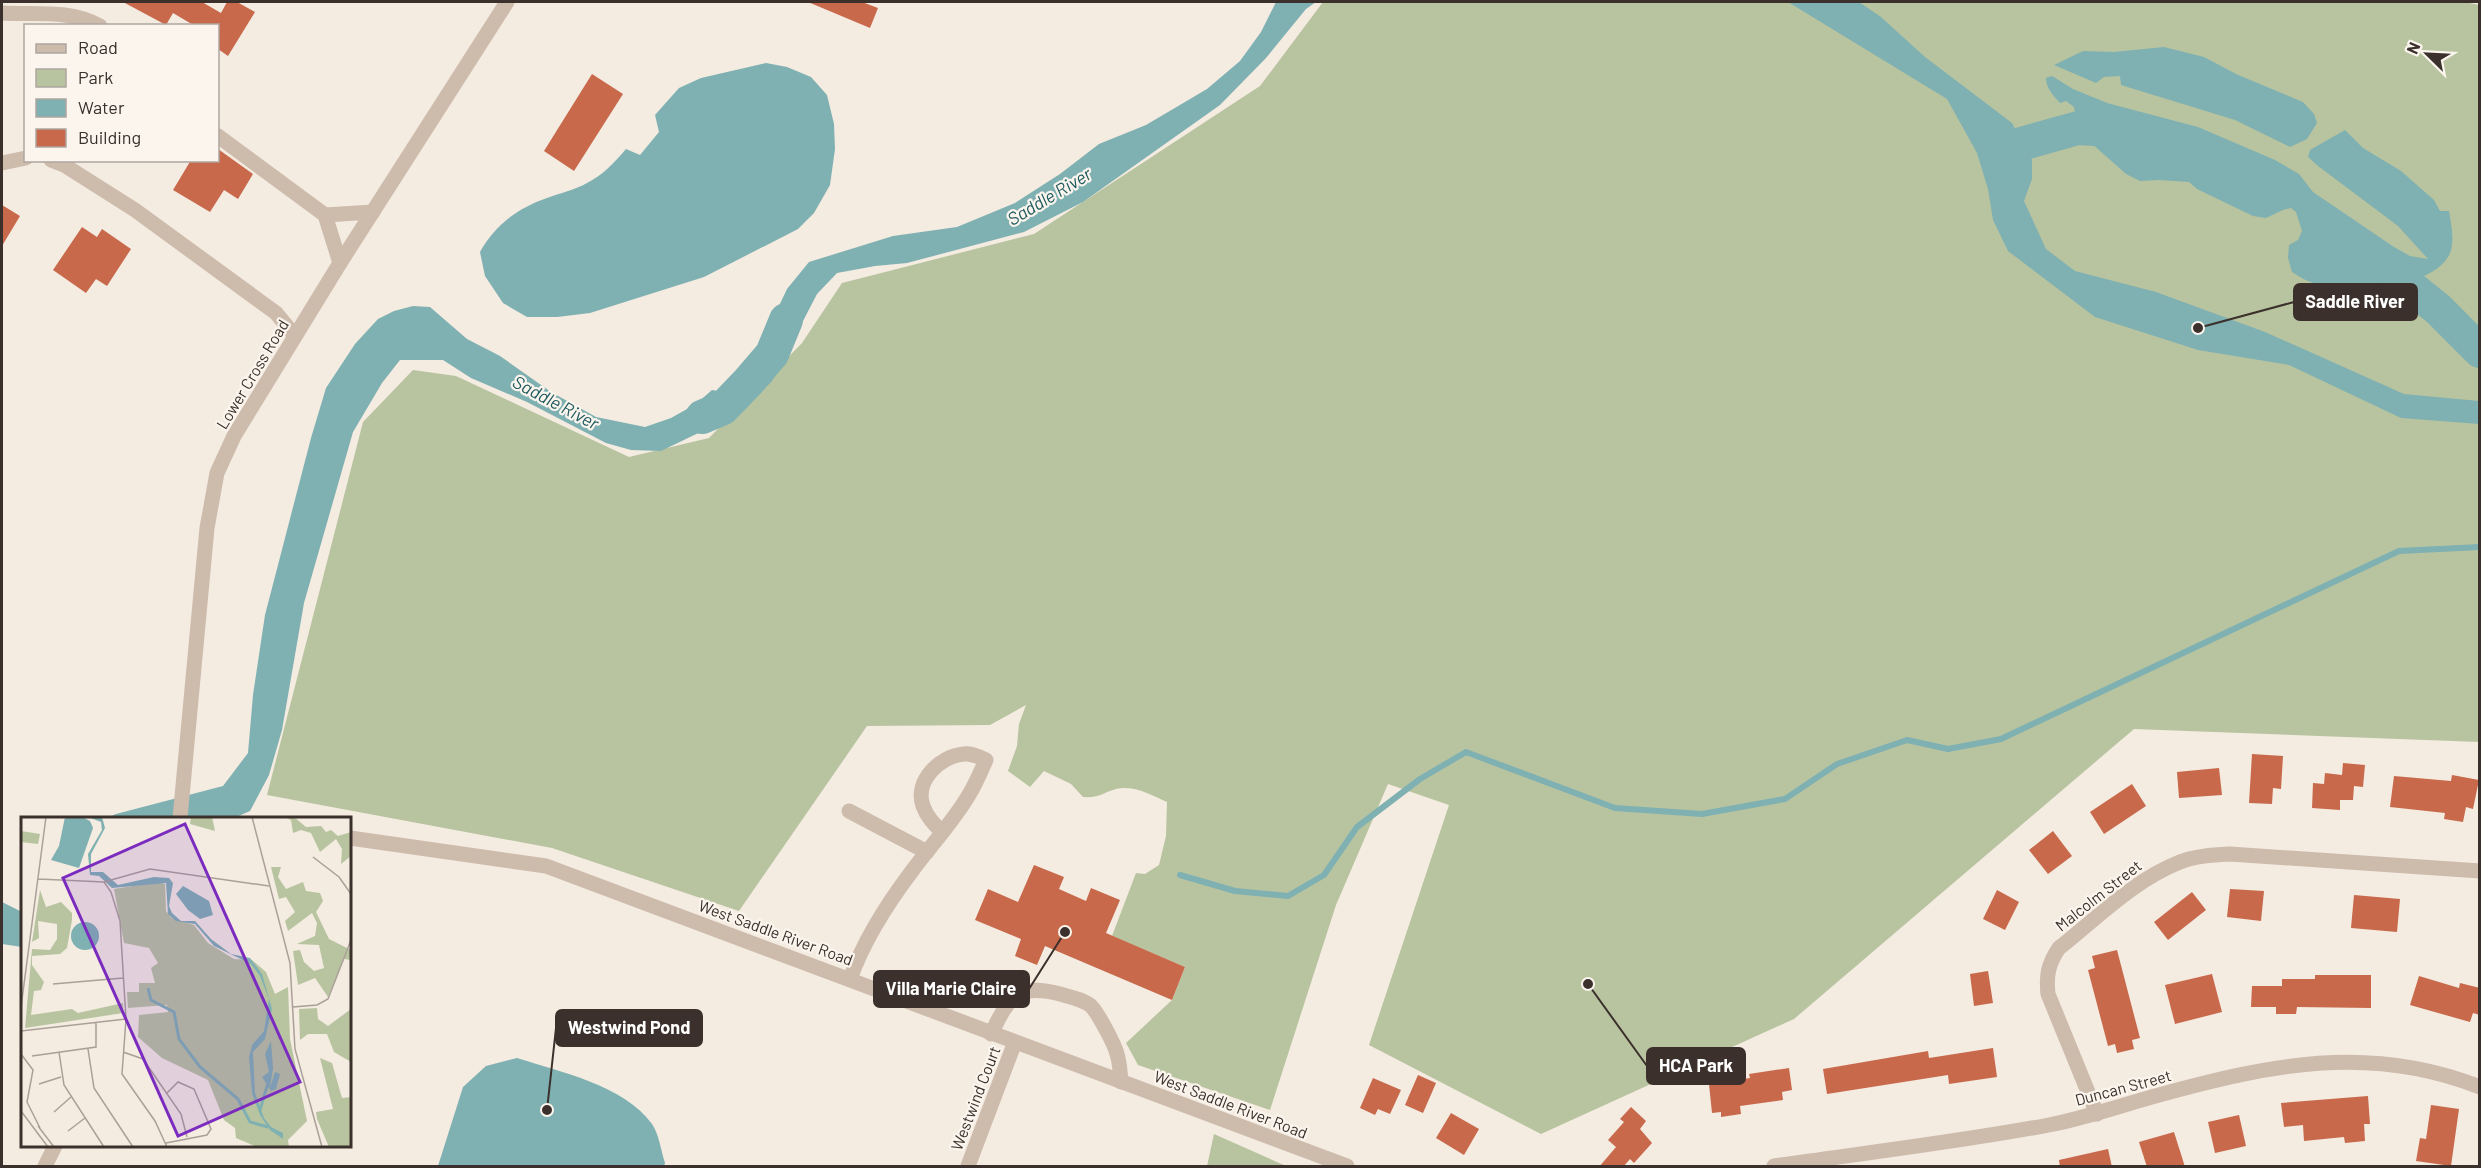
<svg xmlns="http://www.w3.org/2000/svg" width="2481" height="1168" viewBox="0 0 2481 1168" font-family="Barlow,sans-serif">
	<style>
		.green { fill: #b8c4a0 }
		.water { fill: #7fb0b2 }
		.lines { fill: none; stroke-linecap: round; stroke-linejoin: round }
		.stream { stroke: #7fb0b2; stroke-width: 6 }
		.river { stroke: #7fb0b2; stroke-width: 34 }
		.building { fill: #c8694b }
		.minor { stroke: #cdbbac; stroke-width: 15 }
		.labels { text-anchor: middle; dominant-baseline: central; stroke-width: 4.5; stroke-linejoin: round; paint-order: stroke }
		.street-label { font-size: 16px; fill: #3b302b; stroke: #fbf5ee }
		.water-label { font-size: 18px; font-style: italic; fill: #1f5a5e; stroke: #fbf5ee }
		.inset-river { fill: none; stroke: #7fb0b2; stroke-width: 3 }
		.inset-road { fill: none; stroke: #aaa098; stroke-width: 1.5 }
		.view { fill: #7b2cbf; fill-opacity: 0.15; stroke: #7b2cbf; stroke-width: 3 }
		.inset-edge { fill: none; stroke: #3b302b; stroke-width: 3 }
		.leader { fill: none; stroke: #3b302b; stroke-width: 2 }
		.callout-dot { fill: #3b302b; stroke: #fbf5ee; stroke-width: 2 }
		.callout { fill: #3b302b; stroke: #3b302b; stroke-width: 2 }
		.callout-label { font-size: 18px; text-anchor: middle; font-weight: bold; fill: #fff }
	</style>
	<rect width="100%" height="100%" fill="#f4ebe1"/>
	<!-- green -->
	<g class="green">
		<path d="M1323,2H2465L2479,5V742L2134,729L1794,1019L1541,1134L1369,1045L1449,805L1388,784L1336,905L1270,1110L1138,1065L1126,1043L1172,1000L1185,967L1112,936L1136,873L1145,874L1159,865L1166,836L1167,802C1151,795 1134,785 1116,789C1101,793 1101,798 1083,797L1071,784L1044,771L1030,787L1008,771L1017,746L1019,724L1026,705L990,725L867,726L739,911L552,848L267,795L363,422L413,370L456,376L629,457L709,438L802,343L842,283L1034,234L1260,86Z"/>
		<path d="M1214,1134L1286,1166H1207Z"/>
	</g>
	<!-- water -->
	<g class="water">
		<path d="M1276,2H1316L1306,9L1266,58L1220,105L1083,202L1024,232L907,263L875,266L837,273L817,294L772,381L742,412L661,451L631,450L606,443L527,402L471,378L443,360H400L382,383L353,432L304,603L282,730L269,775L250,811L234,818H107L116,814L223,786L248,753L253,695L265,615L311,438L326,388L355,344L378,319L394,311L413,306L430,307L467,339L500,356L551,392L596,417L645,427L671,418L696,404L712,390L729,393L746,388L759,374L766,359V340L778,308L787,289L809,262L893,236L957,227L1015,203L1060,174L1099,144L1146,125L1207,89L1240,61L1261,32Z"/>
		<path d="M1788,2H1859L1881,17L1925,57L2012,123L2032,160V179L2024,201L2046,249L2075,271L2156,292L2265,332L2404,394L2479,401V424L2401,418L2289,365L2198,350L2095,317L2008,251L1993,220L1988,189L1977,153L1947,99Z"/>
		<path d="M2164,47L2204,57L2236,74L2303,102L2314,114L2317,123L2307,139L2290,147L2235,120L2121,85L2120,76L2104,77L2096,83L2054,65L2083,51L2114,52Z"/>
		<path d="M766,63L787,67L811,77L827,95L834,124L835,149L830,185L814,213L798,229L704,277L590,313L557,317H527L503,303L485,276L480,252C495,225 518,208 547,198C560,193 575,190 587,183C603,175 614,163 626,149L640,155L659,132L655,115L679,88L701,78Z"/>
		<path d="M2052,76L2073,89L2107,103L2198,127L2275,160L2299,174L2313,192L2394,247L2410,256L2428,259L2398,226L2318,166L2308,157L2310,150L2345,130L2363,148L2401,171L2434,200L2440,211H2449C2451,224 2456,245 2448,257C2427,291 2351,288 2317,284C2308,282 2300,277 2292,272L2288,258L2289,245L2298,240L2302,231L2296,212L2291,208L2283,210L2266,218L2253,216L2197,189L2189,182L2159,180L2140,181L2126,174L2090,142L2077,123L2074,107L2066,101L2060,103C2053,95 2046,88 2046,78Z"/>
		<path d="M2,902L22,912V947L2,944Z"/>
		<path d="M517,1058C560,1072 624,1085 652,1124C659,1134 661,1151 665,1163L664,1166H438L463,1087L486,1066Z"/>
	</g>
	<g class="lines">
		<!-- stream -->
		<path class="stream" d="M1180,875L1235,891L1288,896L1324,875L1357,827L1420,779L1466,752L1615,808L1702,814L1785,799L1837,764L1907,740L1948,749L2001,739L2399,551L2480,547"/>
		<!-- river -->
		<g class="river">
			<path d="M1987,126L2007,148L2078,128L2127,131"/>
			<path d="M2366,251L2438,309L2480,351"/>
			<path d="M702,417L723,408L748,382L772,354L786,320"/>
		</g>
	</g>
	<!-- building -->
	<g class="building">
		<path d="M123,2H202L221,13L227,2H237L255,12L228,56L218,49V26H195L173,13L166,25Z"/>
		<path d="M808,2H862L878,8L870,28Z"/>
		<path d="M592,74L623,94L574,171L544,151Z"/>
		<path d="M218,149L253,174L238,199L224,190L210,212L173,190L191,160H218Z"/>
		<path d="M2,205L20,216L2,246Z"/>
		<path d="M82,227L97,237L102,229L131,249L107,286L96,279L86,293L53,270Z"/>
		<path d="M2252,754L2283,756L2281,789L2273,788L2272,804L2249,803Z"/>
		<path d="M2343,763L2365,765L2363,787L2354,786L2353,800H2340V810L2312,808L2313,783L2324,784L2325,773L2342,775Z"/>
		<path d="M2219,768L2222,795L2179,798L2177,772Z"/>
		<path d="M2452,775L2479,780L2473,809L2466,807L2463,822L2444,819L2445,813L2390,807L2394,776L2451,781Z"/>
		<path d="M2132,784L2146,806L2104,834L2090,812Z"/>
		<path d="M2053,831L2072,856L2048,874L2029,850Z"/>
		<path d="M1034,865L1064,877L1059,889L1086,901L1091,888L1120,900L1106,933L1185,967L1172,1000L1045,946L1037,965L1015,956L1021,939L975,920L988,889L1018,902Z"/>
		<path d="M2230,889L2264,891L2261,921L2227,917Z"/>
		<path d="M1997,890L2019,902L2005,930L1983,919Z"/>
		<path d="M2192,892L2206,910L2168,940L2154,922Z"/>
		<path d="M2354,895L2400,899L2397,932L2351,928Z"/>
		<path d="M2117,950L2140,1038L2132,1040L2134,1049L2117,1053L2115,1044L2108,1046L2088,970L2095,968L2092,956Z"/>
		<path d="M1988,971L1993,1003L1974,1006L1970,974Z"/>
		<path d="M2212,974L2222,1012L2175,1024L2165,985Z"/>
		<path d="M2315,975H2371V1008L2297,1007L2296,1014H2276V1007H2251L2252,986H2282V979H2315Z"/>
		<path d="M2419,976L2459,988L2460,983L2480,988V1015L2473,1013L2470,1022L2410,1005Z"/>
		<path d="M1993,1048L1997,1077L1949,1084L1948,1075L1827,1094L1823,1069L1928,1051L1929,1058Z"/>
		<path d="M1789,1068L1792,1090L1782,1092L1783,1100L1740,1106L1741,1114L1721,1117V1112L1712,1113L1709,1084L1750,1078L1749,1074Z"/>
		<path d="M1418,1075L1436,1083L1423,1113L1405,1105Z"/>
		<path d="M1373,1078L1401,1090L1390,1114L1378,1109L1375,1115L1360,1108Z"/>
		<path d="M2368,1096L2370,1124H2364L2365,1141L2345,1143L2344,1137L2304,1141L2303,1125L2284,1127L2281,1103Z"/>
		<path d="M2431,1105L2459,1109L2451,1166L2416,1161L2420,1138L2426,1139Z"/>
		<path d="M1631,1107L1646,1121L1640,1129L1652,1143L1634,1163L1630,1159L1623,1167H1599L1616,1147L1608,1140L1624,1122L1620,1119Z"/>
		<path d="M1451,1113L1479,1129L1464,1155L1436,1138Z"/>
		<path d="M2239,1115L2246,1146L2215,1153L2208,1122Z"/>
		<path d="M2174,1132L2185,1167H2147L2139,1142Z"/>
		<path d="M2108,1149L2112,1167H2060L2059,1160Z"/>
	</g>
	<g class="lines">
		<!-- minor -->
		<g class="minor">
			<path d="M2,13C36,15 69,9 100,26"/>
			<path d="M218,136L325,215L340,263"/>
			<path d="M51,160L64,165L135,210L276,313L295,336"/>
			<path d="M2,163L26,158"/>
			<path d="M325,215L373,212"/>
			<path d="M849,811L927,852"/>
			<path d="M180,818L207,528L217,473L234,436L340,263L507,2"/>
			<path d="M350,838L546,866L1347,1166"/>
			<path d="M850,979C864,940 887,904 912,871C931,845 954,821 970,793C976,783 981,771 986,760C979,757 972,753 964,754C940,756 914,781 923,806C927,817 934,824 942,832"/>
			<path d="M991,1034C1009,997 1017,983 1060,994C1070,997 1083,999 1091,1006C1098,1013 1115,1045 1117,1054C1120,1063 1120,1073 1121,1082"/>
			<path d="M2097,1114L2048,994C2046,976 2048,964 2059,948C2097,918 2134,880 2180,862C2195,856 2213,855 2230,854L2480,871"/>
			<path d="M45,1166L55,1146"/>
			<path d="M968,1166L1015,1042"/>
			<path d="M1774,1166C1865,1153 1958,1142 2049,1125C2086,1118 2122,1105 2159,1095C2269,1065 2368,1043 2480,1087"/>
		</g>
	</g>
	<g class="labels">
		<!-- street labels -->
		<g class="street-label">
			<text transform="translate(252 374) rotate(-59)">Lower Cross Road</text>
			<text transform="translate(2098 895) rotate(-38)">Malcolm Street</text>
			<text transform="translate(776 932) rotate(20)">West Saddle River Road</text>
			<text transform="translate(2123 1087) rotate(-15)">Duncan Street</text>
			<text transform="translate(975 1098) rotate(-69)">Westwind Court</text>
			<text transform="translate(1231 1104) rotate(21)">West Saddle River Road</text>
		</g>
		<!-- water labels -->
		<g class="water-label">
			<text transform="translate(1049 196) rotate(-31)">Saddle River</text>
			<text transform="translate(556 402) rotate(28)">Saddle River</text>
		</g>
	</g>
	<!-- overview -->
	<g transform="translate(21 817)">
		<rect width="330" height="330" fill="#f4ebe1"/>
		<path d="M170,0H191L194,14L169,7ZM263,0H273L285,10L300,9L305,15L310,13L317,19L330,15V39L320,47L321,32L315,22L299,35L290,16L280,13L272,16L270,3ZM0,14L19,17L17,27L0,25ZM250,50H260L257,60L265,72L282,65L285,74L299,76L302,84L295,95L308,122L330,133V143L323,142L307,180L294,161L277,168L272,134L279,133L283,145L293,154L303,151L298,128L276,127L294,119L296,106L291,96L267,114L264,104L274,95L265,80L258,82ZM137,65L144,67L145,94L151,101L173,108L187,126L213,142L231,143L245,155L254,177L267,170L269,222L286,304L267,323L268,330H236L215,321L214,311L203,303L187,263L141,241L117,220L118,198L147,195L146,188L107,191L106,175H118V166H134L130,151L137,146L128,131L103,126L93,72ZM19,73L25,90L40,85L51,96V103L46,131L39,137L11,139V148L23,165L20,173L13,174L10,198L51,192L57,196L102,186V196L4,211L11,132L29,133L36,122V107L17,104L18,121L11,125ZM296,191L297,202L307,209L330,192V245L313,235L306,217H287L279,223L278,192ZM299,241L311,246L321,281L330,280V330H308L296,302L295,295L312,292Z" fill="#b8c4a0"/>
		<path d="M44,0H61L69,4L72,11L58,51L30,43L38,29ZM67,0H81L84,11L70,37V55H82L97,68L133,60L148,61L152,66L148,89L151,96L160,104H174L190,122L210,137L229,141L241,157L251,192L244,222L232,235L234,276L243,301L250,310L262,316V322L249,313L239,298L231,276L228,240L231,228L243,214L248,182L239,159L230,147L193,129L174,107L155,104L147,97L145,66L91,71L78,59L69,58L67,37L81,13L80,5ZM162,69L188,84L192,98L179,102L167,93L155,77ZM50 119a14 14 0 1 1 28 0a14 14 0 1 1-28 0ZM250,224L252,251L249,271L254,255L259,257L255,272L250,274L241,260L248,255L244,237Z" fill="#7fb0b2"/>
		<path class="inset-river" d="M127,171L130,183L153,195L158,222L179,250L217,282L229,305L247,310M239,293L247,266"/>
		<path class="inset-road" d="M231,0L269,146L274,232L301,330M292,40L318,60L330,77M17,62L83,65L129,52L248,69M83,65L90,75L99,104L105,202L101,257L134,304L146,330M32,167L102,161M0,190L25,0M272,190L296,188L307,182L330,123M0,214L105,202M67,232L73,271L112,330M38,235L43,268L83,330M102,235L122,242L160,297L166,320M0,237L12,253L6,285L19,311M11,239L75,230V206M18,267L40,260M0,294L27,330M33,295L50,280M17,309L33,330M47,314L64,301M145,326L186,318L190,312L173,272L157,265L145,277"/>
		<path class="view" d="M164,7L279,265L157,319L42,61Z"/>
		<rect width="330" height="330" class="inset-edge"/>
	</g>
	<!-- callouts -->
	<path class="leader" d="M2198 328L2294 302M1065 932L1029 989M547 1110L556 1028M1588 984L1647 1066"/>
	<g class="callout-dot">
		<circle cx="2198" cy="328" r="6"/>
		<circle cx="1065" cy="932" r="6"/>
		<circle cx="547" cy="1110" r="6"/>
		<circle cx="1588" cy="984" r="6"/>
	</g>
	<g class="callout">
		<rect x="2294" y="284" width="123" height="36" rx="6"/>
		<rect x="874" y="971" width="155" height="36" rx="6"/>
		<rect x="556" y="1010" width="146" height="36" rx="6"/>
		<rect x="1647" y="1048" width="98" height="36" rx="6"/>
	</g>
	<g class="callout-label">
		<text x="2355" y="308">Saddle River</text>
		<text x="951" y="995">Villa Marie Claire</text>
		<text x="629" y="1034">Westwind Pond</text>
		<text x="1696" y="1072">HCA Park</text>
	</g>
	<!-- border -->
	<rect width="2481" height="1168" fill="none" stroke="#3b302b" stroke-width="6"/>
	<!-- legend -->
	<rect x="24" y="24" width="195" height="138" fill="#fbf5ee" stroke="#aea6a0" stroke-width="1.5"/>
	<rect x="36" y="44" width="30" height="9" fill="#cdbbac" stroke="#aea6a0" stroke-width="1.5"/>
	<text x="78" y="54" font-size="18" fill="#3b302b">Road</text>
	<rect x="36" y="69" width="30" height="18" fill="#b8c4a0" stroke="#aea6a0" stroke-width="1.5"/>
	<text x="78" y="84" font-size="18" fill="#3b302b">Park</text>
	<rect x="36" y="99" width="30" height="18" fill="#7fb0b2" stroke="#aea6a0" stroke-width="1.5"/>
	<text x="78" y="114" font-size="18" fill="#3b302b">Water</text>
	<rect x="36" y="129" width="30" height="18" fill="#c8694b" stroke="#aea6a0" stroke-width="1.5"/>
	<text x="78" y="144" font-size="18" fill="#3b302b">Building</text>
	<!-- north arrow -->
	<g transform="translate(2427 54) rotate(294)" stroke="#fbf5ee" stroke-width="4.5" paint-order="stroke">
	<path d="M0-4.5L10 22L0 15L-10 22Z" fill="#3b302b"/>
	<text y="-9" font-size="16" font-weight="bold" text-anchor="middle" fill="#3b302b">N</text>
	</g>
</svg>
